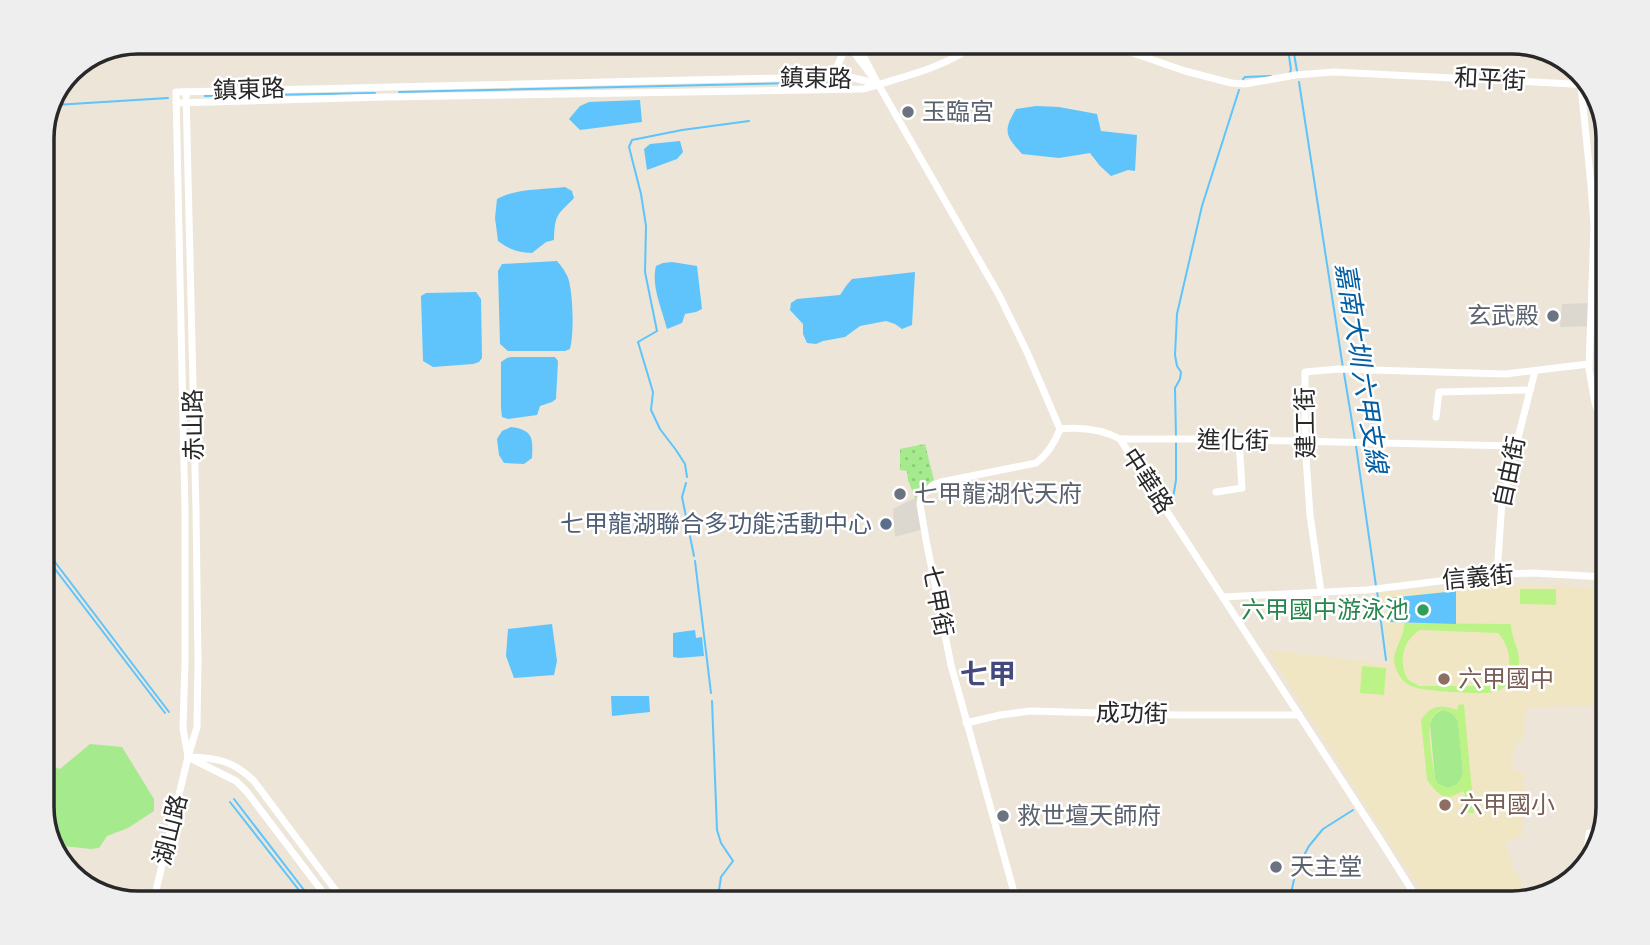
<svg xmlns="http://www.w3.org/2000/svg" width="1650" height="945" viewBox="0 0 1650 945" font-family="'Sofia Sans Condensed','Noto Sans TC',sans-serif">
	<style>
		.education { fill: #f1e6c4 }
		.grass { fill: #a5ea8d }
		.park { fill: url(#park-dots) }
		.pitch { fill: #bcf387; fill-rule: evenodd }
		.plaza { fill: #dcd8cf }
		.water { fill: #5ec4fb }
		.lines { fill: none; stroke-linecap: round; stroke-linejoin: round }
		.stream { stroke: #5ec4fb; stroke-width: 2 }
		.minor { stroke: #fff; stroke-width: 7 }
		.major { stroke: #ffe44a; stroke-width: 9 }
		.worship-dot { fill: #6b7280; stroke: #fff; stroke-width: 2.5 }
		.service-dot { fill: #5c6f8a; stroke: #fff; stroke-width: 2.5 }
		.leisure-dot { fill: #2e9e5b; stroke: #fff; stroke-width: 2.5 }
		.education-dot { fill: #8d6e63; stroke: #fff; stroke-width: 2.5 }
		.labels { text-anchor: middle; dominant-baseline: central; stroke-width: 5; stroke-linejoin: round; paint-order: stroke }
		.street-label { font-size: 24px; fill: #282828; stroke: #fff }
		.worship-label { font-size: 24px; fill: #5b616d; stroke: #fff; text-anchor: start }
		.service-label { font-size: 24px; fill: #4e5e75; stroke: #fff; text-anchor: end }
		.leisure-label { font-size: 24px; fill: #27864d; stroke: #fff; text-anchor: end }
		.education-label { font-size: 24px; fill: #785e54; stroke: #fff; text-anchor: start }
		.water-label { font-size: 26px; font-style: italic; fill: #005ea4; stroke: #fff }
		.quarter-label { font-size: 28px; font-weight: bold; fill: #444a7d; stroke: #fff }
		.rim { fill: none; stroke: #282828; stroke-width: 3.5 }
	</style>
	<defs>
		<pattern id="park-dots" width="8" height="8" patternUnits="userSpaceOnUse" patternTransform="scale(1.75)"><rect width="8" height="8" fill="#a5ea8d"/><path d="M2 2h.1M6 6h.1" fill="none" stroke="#8ec97a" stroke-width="1.8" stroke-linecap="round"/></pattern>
	</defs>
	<rect width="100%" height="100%" fill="#ece5d8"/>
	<!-- education -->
	<path class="education" d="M1516,585H1557L1597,589L1601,592L1603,659L1601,706L1525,707L1524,741L1516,742L1512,761L1513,771L1525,774L1522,836L1505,842L1515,874H1520L1523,900L1512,903H1429L1301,704L1268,650L1389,664L1380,592Z"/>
	<!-- grass -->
	<g class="grass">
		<path d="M1443,710L1452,713L1458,721L1463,772C1461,782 1457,786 1447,788L1438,784L1435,779L1430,724C1433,716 1435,713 1443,710Z"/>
		<path d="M90,744L122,747L154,799V811L128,828L107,836L99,848L91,849L53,845L42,813V760L47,765L60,769Z"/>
	</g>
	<!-- park -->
	<path class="park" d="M925,444L934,480L928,484L921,497L915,498L908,480L907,471L900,470V449Z"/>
	<!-- pitch -->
	<g class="pitch">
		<path d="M1520,589H1556V605L1520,604Z"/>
		<path d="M1404,623L1511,624C1511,641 1524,654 1517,671C1513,681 1505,689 1494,692C1484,695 1424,691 1414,687C1405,684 1400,678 1396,669C1389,651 1405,640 1404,623ZM1420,630L1498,633C1512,649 1515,673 1495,686H1419C1417,684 1411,682 1409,680C1406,677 1405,674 1404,670C1400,653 1406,639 1420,630Z"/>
		<path d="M1362,666L1386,668L1384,695L1360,693Z"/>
		<path d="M1464,704L1474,813H1467L1464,791L1450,797L1443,796L1437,792L1427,780L1421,720C1431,705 1441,704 1457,710L1458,705ZM1443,710L1452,713L1458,721L1463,772C1461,781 1457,786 1447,788L1438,784L1435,778C1433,765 1427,732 1431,721C1433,714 1437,712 1443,710Z"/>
	</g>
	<!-- plaza -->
	<g class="plaza">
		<path d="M1591,303L1590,326L1560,327L1562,304Z"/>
		<path d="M921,497L924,529L895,537L893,509L915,498Z"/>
	</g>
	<!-- water -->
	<g class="water">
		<path d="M640,100L642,122L580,130L569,119L580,106L589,102Z"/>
		<path d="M1036,106L1059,107L1097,114L1101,131L1137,135L1135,171L1128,170L1111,176L1100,166L1090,153L1059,158L1022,154C1005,135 1003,131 1016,109Z"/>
		<path d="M680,141L683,152L677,159L647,170L644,149L650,144Z"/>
		<path d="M565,187L572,191L574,198C557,216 555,213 554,240L546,242L532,253C518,252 510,250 498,241L495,218L497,199C516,188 544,190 565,187Z"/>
		<path d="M557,261C563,268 569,276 570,286C573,301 574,334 570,349L565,351H508L500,344L498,271L502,264Z"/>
		<path d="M672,262L697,266L702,309L696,312L685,314L682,323L667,329C662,309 651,286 656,266L663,263Z"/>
		<path d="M915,272L912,325L902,329L895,324L886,321L860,326L845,337L823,341L816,344L807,343L803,334V324L790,310L791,303L797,299L840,295L846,286L852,279Z"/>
		<path d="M476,292L481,299L482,358L479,362L473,364L433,367L423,361L421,296L426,293Z"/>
		<path d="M511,357H555L558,361L556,399L552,402L540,406L537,415L508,419L502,417L501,408V362L507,358Z"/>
		<path d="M511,427C533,430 533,438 532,458L524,464L504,463L499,455L497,439L502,431Z"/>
		<path d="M1456,591V624L1390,622L1389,598Z"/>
		<path d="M552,624L557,661L554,675L514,678L506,656L508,629Z"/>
		<path d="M695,630L696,638L702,637L704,656L679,658L673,657V633Z"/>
		<path d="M611,696H649L650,712L612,716Z"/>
	</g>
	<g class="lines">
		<!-- stream -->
		<g class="stream">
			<path d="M1287,42L1291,70L1290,72"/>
			<path d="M1292,42L1297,71"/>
			<path d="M1243,79L1245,77L1271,76"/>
			<path d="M1299,82L1343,368"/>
			<path d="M399,92L839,82"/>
			<path d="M205,96L375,93"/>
			<path d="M55,105L168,98"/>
			<path d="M1344,373L1355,440"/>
			<path d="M1176,438L1175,388L1180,379L1181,372L1177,366L1175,355L1177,314L1202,206L1239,90"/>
			<path d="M1356,446L1376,586"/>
			<path d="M687,477L685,464L676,450L660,429L651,410L653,392L638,342L657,331L645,272L646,226L641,194L629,147L632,140L682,130L749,121"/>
			<path d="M686,483L682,497L694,556"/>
			<path d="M1173,498L1176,480V443"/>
			<path d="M42,545L169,712"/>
			<path d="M42,552L165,713"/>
			<path d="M695,561L711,693"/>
			<path d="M1377,591L1386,660"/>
			<path d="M712,701L717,830L721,843L733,861L721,877L717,903"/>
			<path d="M234,799L314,903"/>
			<path d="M230,802L309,903"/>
			<path d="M1289,903L1296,870L1309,846L1323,829L1353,810"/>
		</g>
		<!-- minor -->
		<g class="minor">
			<path d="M846,42L871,75"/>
			<path d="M856,42L878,84L999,295L1027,352L1060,429"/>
			<path d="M1101,42L1185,71L1231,83L1245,84L1296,75L1334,72L1592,85"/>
			<path d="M824,76L836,69L847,44"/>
			<path d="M1581,86L1591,185L1594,225L1589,369L1595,403L1606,436L1604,591L1608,675"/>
			<path d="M176,103L386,97L863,89C903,77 945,68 979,42"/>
			<path d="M1436,417L1439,392L1530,390"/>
			<path d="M1060,429C1081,427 1101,429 1120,439L1379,838L1413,892L1416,903"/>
			<path d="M1120,439H1200L1515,446"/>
			<path d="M1216,492L1242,488L1239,440"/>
			<path d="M1497,574L1502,501L1535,371"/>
			<path d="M1321,592L1310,515L1305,443V372L1338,369L1505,374L1589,364"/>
			<path d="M1223,597L1367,590L1497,574L1532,573L1606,577"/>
			<path d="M966,723L1000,715L1030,711L1179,715H1299"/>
			<path d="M188,757L183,728L185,661V511L176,92L823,77H850L878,84"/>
			<path d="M188,757C217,758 232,760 254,781L345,903"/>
			<path d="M192,759L236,781L247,792L331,903"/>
			<path d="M1586,864L1589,833L1602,831"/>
			<path d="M153,903L188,757L197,727L198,661L196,510L186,92"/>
			<path d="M1017,903L951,665L926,540L920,504L921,497L933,485L941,482L1036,463C1047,455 1055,442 1060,429"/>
		</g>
		<!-- major -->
		<g class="major">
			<path d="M1008,903L1016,900L1066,896L1219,903"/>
			<path d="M1064,903H1076"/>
		</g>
	</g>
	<!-- markers -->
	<g class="worship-dot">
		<circle cx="908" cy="112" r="7"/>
		<circle cx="1553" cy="316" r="7"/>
		<circle cx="900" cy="494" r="7"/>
		<circle cx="1003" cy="816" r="7"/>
		<circle cx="1276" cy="867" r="7"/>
	</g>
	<circle class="service-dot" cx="886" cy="524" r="7"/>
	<circle class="leisure-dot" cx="1423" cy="610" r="7"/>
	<g class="education-dot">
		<circle cx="1444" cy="679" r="7"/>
		<circle cx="1445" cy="805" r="7"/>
	</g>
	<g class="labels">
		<!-- street labels -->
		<g class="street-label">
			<text transform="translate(816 79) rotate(1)">鎮東路</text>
			<text transform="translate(1490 80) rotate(3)">和平街</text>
			<text transform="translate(249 90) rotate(-2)">鎮東路</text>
			<text transform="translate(1306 423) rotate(-91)">建工街</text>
			<text transform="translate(194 425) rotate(-91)">赤山路</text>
			<text transform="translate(1233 441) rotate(1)">進化街</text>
			<text transform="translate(1510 472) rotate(-78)">自由街</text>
			<text transform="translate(1147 481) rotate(57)">中華路</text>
			<text transform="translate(1478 578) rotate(-5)">信義街</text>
			<text transform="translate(937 601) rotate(79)">七甲街</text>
			<text transform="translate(1132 714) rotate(1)">成功街</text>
			<text transform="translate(171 830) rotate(-76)">湖山路</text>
		</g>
		<!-- worship labels -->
		<g class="worship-label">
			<text x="922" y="112">玉臨宮</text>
			<text x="1539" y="316" text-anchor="end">玄武殿</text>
			<text x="914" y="494">七甲龍湖代天府</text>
			<text x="1017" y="816">救世壇天師府</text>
			<text x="1290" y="867">天主堂</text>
		</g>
		<!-- service labels -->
		<g class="service-label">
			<text x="872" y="524">七甲龍湖聯合多功能活動中心</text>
		</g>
		<!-- leisure labels -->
		<g class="leisure-label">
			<text x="1409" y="610">六甲國中游泳池</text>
		</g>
		<!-- education labels -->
		<g class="education-label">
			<text x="1458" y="679">六甲國中</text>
			<text x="1459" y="805">六甲國小</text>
		</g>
		<!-- water labels -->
		<g class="water-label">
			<text transform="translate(1360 368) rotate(81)">嘉南大圳 六甲支線</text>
		</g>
		<!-- quarter labels -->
		<g class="quarter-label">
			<text x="988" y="675">七甲</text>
		</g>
	</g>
	<!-- crop -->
	<path d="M0 0H1650V945H0ZM138 54H1512A84 84 0 0 1 1596 138V807A84 84 0 0 1 1512 891H138A84 84 0 0 1 54 807V138A84 84 0 0 1 138 54Z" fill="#eee" fill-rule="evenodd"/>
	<path class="rim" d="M138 54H1512A84 84 0 0 1 1596 138V807A84 84 0 0 1 1512 891H138A84 84 0 0 1 54 807V138A84 84 0 0 1 138 54Z"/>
</svg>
